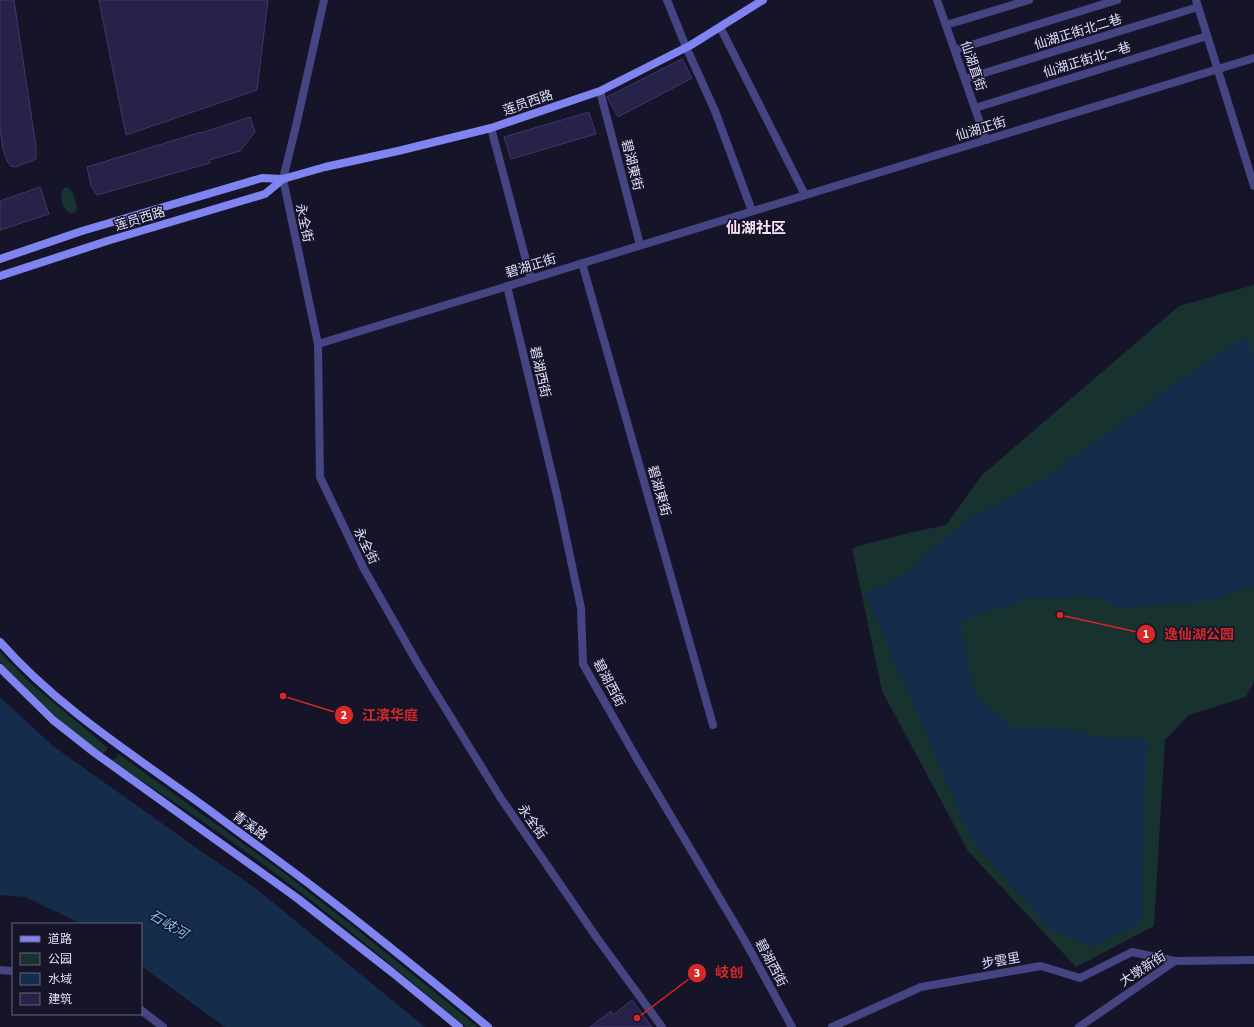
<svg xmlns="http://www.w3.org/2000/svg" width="1254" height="1027" viewBox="0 0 1254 1027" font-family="'Source Sans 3','Noto Sans SC',sans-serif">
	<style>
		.green { fill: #17322f }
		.water { fill: #152c4b }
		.building { fill: #272247; stroke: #3f3671 }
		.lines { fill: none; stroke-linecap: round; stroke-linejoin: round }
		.minor { stroke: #444582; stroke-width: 8 }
		.tertiary { stroke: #444582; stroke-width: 8 }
		.secondary { stroke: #8084f1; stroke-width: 8 }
		.labels { text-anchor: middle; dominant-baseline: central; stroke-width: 3; stroke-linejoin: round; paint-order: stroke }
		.street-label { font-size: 13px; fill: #e0defb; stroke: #161428 }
		.water-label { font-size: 14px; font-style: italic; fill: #78bff0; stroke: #161428 }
		.quarter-label { font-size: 15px; font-weight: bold; fill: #fce0f3; stroke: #161428 }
		.leader { fill: none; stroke: #d62828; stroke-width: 1.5 }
		.callout-dot { fill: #d62828; stroke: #161428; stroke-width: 1.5 }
		.mark-label { font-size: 12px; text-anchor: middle; font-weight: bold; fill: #fff }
		.callout-label { font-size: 14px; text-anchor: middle; font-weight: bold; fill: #d62828; stroke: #161428; stroke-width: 3; stroke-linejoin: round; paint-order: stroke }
	</style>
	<rect width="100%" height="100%" fill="#161428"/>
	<!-- green -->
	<g class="green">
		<path d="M66,187C72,189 73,193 75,199C84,224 56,213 62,190Z"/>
		<path d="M1254,285V682L1246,697L1189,715L1165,740L1154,926L1076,967L968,851L882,691L852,548L908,533L946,525L982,475L1179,306Z"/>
		<path d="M0,652L30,683L107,747V751L101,754C65,725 31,696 0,662Z"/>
		<path d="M117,753L283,872L350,924L478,1027H466C405,977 346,926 283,879C227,837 169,798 111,761L117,757Z"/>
	</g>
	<!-- water -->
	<g class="water">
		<path d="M1244,337L1254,355V586L1205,602L1119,608L1097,597L1030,598L960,621L975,695L1014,728H1062L1097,737L1147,739L1141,923L1092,947L1051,930L972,841L865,594L912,570L928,552L969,519L1046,478L1184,377Z"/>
		<path d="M0,697L53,746L205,854L254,887L425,1027H225L141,966V924H82L25,897L0,895Z"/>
	</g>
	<!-- building -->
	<g class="building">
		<path d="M0,0H14L36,147V159L15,167L11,166L7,161L3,149L0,128Z"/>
		<path d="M99,0H268L257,90L126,135Z"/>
		<path d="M682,59L692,78L618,117L607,97Z"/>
		<path d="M589,112L596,134L511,159L504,137Z"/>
		<path d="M250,117L255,132L240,151L209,160L210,163L97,195L91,186L87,167L201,132V133Z"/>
		<path d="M40,187L49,214L0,230V201Z"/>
		<path d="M632,1000L652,1027H590L611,1011L613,1015Z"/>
	</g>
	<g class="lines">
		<!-- minor -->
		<g class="minor">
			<path d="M324,0L296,126L283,179L318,344L320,477L364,569L418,664L500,797L597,938L662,1027"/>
			<path d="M667,0L686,47L715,111L752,211"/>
			<path d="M937,0L986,140"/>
			<path d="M1196,0L1254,186"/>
			<path d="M946,25L1029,0"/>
			<path d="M720,27L805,195"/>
			<path d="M955,50L1117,0"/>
			<path d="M965,79L1198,7"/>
			<path d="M975,108L1207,36"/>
			<path d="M491,128L531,279"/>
			<path d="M582,263L713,725"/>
			<path d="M507,286L557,495L581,608L583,664L637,759L745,941L792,1027"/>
			<path d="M0,970L13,971"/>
			<path d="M141,1010L163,1027"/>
			<path d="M832,1027L921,987L1041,966L1080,978L1132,952L1175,961"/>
			<path d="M1079,1027L1175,961L1254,960"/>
		</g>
		<!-- tertiary -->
		<g class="tertiary">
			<path d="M600,91L640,245"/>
			<path d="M318,344L1254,58"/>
		</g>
		<!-- secondary -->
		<g class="secondary">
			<path d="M0,259L82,231L262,178L283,179L325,167L398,151L491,128L600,91L691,45L763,0"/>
			<path d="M0,276L107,241L265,194L283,179"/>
			<path d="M0,642C60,710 137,757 209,810C245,837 282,863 317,890C375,934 432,981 488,1027"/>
			<path d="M0,668L53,720L95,753L297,898L393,973L459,1027"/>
		</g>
	</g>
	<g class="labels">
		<!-- street labels -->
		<g class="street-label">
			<text transform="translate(1078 32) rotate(-17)">仙湖正街北二巷</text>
			<text transform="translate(1087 60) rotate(-17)">仙湖正街北一巷</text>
			<text transform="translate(973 66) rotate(71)">仙湖直街</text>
			<text transform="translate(528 103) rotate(-19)">莲员西路</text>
			<text transform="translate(981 129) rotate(-17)">仙湖正街</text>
			<text transform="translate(632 165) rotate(76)">碧湖東街</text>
			<text transform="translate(140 219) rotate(-17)">莲员西路</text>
			<text transform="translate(304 223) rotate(78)">永全街</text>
			<text transform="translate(531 266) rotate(-17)">碧湖正街</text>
			<text transform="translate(540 372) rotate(77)">碧湖西街</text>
			<text transform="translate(659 491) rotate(74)">碧湖東街</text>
			<text transform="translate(366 546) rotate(64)">永全街</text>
			<text transform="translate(609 683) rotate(62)">碧湖西街</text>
			<text transform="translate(532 822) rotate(55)">永全街</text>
			<text transform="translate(250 826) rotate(36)">青溪路</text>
			<text transform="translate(1001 961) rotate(-10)">步雲里</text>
			<text transform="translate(771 963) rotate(62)">碧湖西街</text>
			<text transform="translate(1143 969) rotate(-33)">大墩新街</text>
		</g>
		<!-- water labels -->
		<g class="water-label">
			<text transform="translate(168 925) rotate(31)">石岐河</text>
		</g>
		<!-- quarter labels -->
		<g class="quarter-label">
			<text x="756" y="228">仙湖社区</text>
		</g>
	</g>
	<!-- callouts -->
	<path class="leader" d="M1060 615L1146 634M283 696L344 715M637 1018L697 973"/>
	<g class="callout-dot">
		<circle cx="1060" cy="615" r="4"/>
		<circle cx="283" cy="696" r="4"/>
		<circle cx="637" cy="1018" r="4"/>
		<circle cx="1146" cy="634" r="10"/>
		<circle cx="344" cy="715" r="10"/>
		<circle cx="697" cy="973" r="10"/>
	</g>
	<g class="mark-label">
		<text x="1146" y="638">1</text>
		<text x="344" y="719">2</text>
		<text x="697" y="977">3</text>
	</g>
	<g class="callout-label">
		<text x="1199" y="639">逸仙湖公园</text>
		<text x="390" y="720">江滨华庭</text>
		<text x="729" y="977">岐创</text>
	</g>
	<!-- legend -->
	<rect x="12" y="923" width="130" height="92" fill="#161428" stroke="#67657c"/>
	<rect x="20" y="936" width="20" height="6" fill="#8084f1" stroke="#67657c"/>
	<text x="48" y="943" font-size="12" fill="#e0defb">道路</text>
	<rect x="20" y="953" width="20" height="12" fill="#17322f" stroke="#67657c"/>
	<text x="48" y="963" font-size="12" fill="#e0defb">公园</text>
	<rect x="20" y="973" width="20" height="12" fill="#152c4b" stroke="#67657c"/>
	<text x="48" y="983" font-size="12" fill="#e0defb">水域</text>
	<rect x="20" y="993" width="20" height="12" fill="#272247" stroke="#67657c"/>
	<text x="48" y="1003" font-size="12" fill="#e0defb">建筑</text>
</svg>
